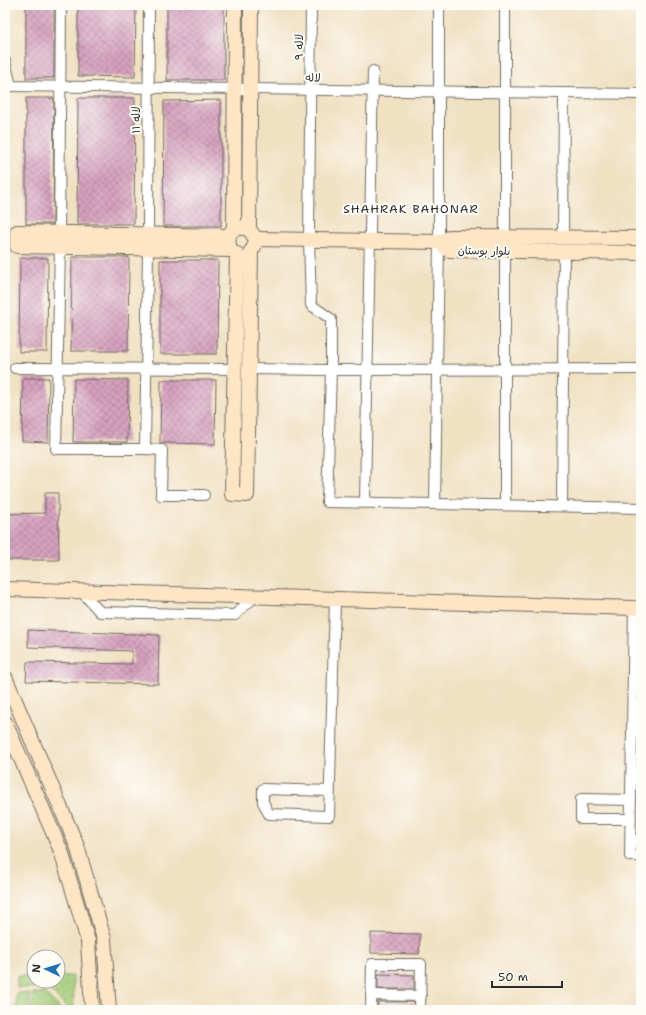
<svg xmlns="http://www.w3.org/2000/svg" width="646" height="1015" viewBox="0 0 646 1015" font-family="'Shantell Sans','Playpen Sans Arabic',sans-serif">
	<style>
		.grass { fill: url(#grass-dots); stroke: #667b50 }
		.building { fill: url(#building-cross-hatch) }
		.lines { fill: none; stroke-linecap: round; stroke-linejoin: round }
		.street-casing { stroke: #706b60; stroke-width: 12 }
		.secondary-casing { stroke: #706b60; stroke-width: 16 }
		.street { stroke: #fff; stroke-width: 10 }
		.secondary { stroke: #fde5c5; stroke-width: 14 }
		.labels { text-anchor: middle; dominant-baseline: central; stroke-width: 4; stroke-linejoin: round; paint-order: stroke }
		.street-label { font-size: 11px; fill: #2b2b2b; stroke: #fdfcf7 }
		.neighbourhood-label { font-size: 12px; letter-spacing: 1px; fill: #2b2b2b; stroke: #fdfcf7 }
	</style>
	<defs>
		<pattern id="grass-dots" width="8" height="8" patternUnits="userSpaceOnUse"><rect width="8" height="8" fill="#a2cb76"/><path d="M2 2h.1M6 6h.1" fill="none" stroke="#8cae66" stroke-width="1.8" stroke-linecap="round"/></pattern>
		<pattern id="building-cross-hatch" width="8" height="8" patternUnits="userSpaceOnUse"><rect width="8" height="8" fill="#d6a1be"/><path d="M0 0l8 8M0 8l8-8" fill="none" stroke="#ae839b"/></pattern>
	</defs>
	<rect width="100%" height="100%" fill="#fdfcf7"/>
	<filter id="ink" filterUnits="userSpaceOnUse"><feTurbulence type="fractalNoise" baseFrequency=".025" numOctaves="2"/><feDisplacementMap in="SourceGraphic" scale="8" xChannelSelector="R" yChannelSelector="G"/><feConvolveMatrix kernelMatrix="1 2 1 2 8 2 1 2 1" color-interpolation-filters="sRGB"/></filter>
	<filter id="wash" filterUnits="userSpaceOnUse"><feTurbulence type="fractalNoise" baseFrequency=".012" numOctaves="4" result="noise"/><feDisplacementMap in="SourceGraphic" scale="16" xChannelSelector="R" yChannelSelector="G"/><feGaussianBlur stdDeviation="0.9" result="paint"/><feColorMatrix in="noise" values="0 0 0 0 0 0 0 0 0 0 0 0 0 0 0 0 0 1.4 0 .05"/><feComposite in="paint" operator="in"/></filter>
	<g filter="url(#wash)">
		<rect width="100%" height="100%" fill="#f1e1c3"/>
		<!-- grass -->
		<g class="grass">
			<path d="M17,976H34V981H58V976H73L74,1010H69L47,988H17Z"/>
			<path d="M17,993H30V1010H16Z"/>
			<path d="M33,993H45L62,1010H32Z"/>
		</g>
		<g id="blocks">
			<!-- building -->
			<g class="building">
				<rect x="26" y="5" width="28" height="73"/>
				<path d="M78,5H136L135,77L78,76Z"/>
				<rect x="167" y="5" width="57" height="75"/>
				<path d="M26,98H54L53,224H26Z"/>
				<path d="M78,98H135L134,224H77Z"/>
				<path d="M221,100V226H163L164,101Z"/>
				<path d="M72,257H129L128,351H71Z"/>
				<path d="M20,258H48L47,352H19Z"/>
				<path d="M160,260H218L217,354H160Z"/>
				<path d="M23,378H49L48,442L22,441Z"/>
				<path d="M74,379L128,380L127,442H73Z"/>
				<path d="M161,380H216L215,444L160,443Z"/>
				<path d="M45,493H58L59,560H5V514L45,513Z"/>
				<path d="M28,630L159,635L158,684L26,681L27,662L132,664V651L28,647Z"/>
				<path d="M371,933L420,934L419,954L371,953Z"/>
				<path d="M378,974L414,975V989H378Z"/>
				<rect x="378" y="1002" width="36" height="8"/>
			</g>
		</g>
	</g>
	<g filter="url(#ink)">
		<use href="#blocks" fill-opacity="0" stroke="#706b60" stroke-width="1"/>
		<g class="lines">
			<!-- street casing -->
			<g class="street-casing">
				<g id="street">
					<path d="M311,5L309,239L311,305L331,319V370L641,369"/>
					<path d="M5,61L11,86L641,94"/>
					<path d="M59,233L61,5"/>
					<path d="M148,234L149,5"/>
					<path d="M563,237L564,93"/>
					<path d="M60,247L56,449H145L148,248"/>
					<path d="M15,368L235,369"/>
					<path d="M249,369L331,370L327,502L641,508"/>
					<path d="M145,449L162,450L161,495H204"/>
					<path d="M365,502L373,71"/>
					<path d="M435,504L439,242V5"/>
					<path d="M505,505V5"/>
					<path d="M562,506L564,251"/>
					<path d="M82,592L100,612L235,615L254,597"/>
					<path d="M634,608L630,856H641"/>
					<path d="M330,791L263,789V802L269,814L329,816L335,599"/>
					<path d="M631,819H581V799L631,800"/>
					<path d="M631,840H641"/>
					<path d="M371,995L421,996"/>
					<path d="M371,1010L372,964H421L420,1010"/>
				</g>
			</g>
			<!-- secondary casing -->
			<g class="secondary-casing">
				<g id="secondary">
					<path d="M251,5L249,229L256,239L254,247"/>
					<path d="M234,229L235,5"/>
					<path d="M229,236L17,232V246L231,250"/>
					<path d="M256,239L439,242L450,237L641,238"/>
					<path d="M439,242L449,250L641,253"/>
					<path d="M229,244C225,231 238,225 249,229"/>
					<path d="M237,254L232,494L247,495L251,251"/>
					<path d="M5,589L634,608"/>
					<path d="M5,677L77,846L104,939L109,1010"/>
					<path d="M5,722L61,851L88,941L92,1010"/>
				</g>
			</g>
			<!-- street -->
			<use href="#street" class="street"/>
			<!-- secondary -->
			<use href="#secondary" class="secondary"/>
		</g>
	</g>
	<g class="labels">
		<!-- street labels -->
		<g class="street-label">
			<text transform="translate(299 47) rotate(-90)">لاله ۹</text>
			<text transform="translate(313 78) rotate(1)">لاله</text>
			<text transform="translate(136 120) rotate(-90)">لاله ۱۱</text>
			<text transform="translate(484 251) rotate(1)">بلوار بوستان</text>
		</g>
		<!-- neighbourhood labels -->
		<g class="neighbourhood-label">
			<text x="411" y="209">SHAHRAK BAHONAR</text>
		</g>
	</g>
	<!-- margin -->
	<rect width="646" height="1015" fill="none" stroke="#fdfcf7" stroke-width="20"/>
	<!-- north arrow -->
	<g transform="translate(46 969) rotate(274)"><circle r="19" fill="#fdfcf7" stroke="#a9a8a5"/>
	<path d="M0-3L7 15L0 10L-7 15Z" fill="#1f6fb2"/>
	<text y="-6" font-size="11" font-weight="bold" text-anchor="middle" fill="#2b2b2b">N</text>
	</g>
	<!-- scale -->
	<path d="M492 981v6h70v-6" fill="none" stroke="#2b2b2b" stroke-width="2"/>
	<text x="498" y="981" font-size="12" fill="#2b2b2b" stroke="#fdfcf7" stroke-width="3" paint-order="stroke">50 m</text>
</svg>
